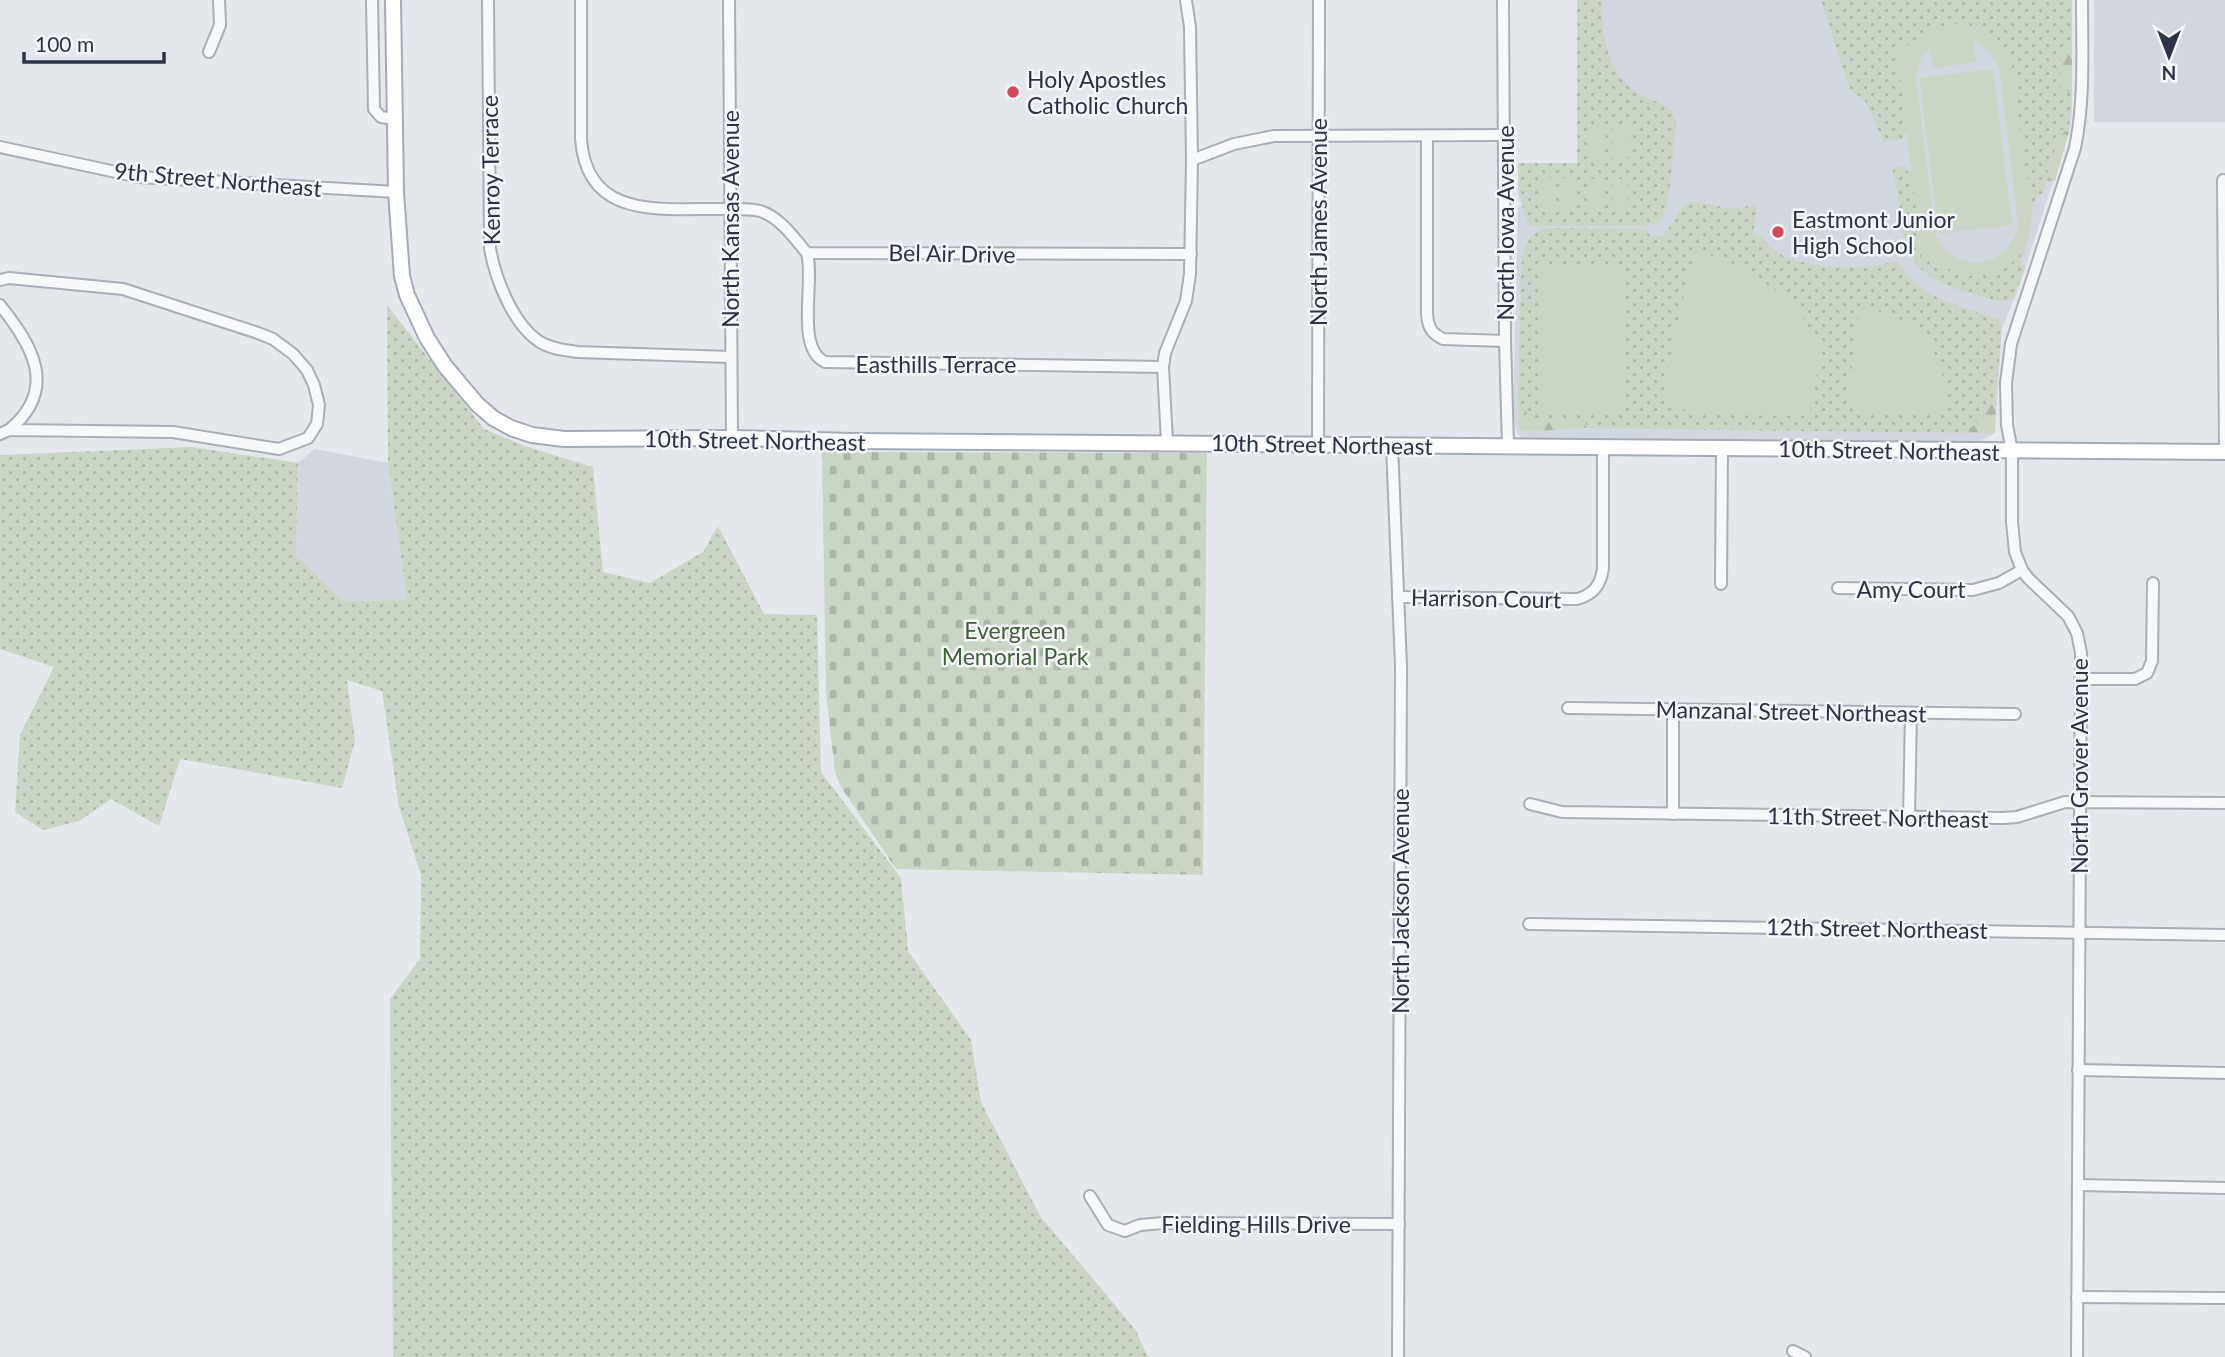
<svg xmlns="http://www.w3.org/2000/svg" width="2225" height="1357" viewBox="0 0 2225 1357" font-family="Lato,sans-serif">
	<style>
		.built { fill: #d2d6de }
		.grass { fill: url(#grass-dots) }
		.forest { fill: url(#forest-firs) }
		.cemetery { fill: url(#cemetery-stones) }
		.garden { fill: #c9d6c5; fill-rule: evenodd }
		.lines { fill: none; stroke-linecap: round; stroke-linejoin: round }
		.minor-casing { stroke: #a9aeb7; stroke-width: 14 }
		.major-casing { stroke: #a3abb8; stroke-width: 18 }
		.minor { stroke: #f7f8fa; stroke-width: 10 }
		.major { stroke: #fff; stroke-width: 14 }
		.poi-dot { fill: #d1495b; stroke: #f4f6f9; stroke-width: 2.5 }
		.labels { text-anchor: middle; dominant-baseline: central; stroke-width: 5; stroke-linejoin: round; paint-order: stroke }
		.poi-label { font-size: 23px; fill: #2b3445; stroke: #f4f6f9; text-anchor: start }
		.street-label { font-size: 23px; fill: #2b3445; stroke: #f4f6f9 }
		.park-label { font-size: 23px; fill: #3f6138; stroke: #f4f6f9 }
	</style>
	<defs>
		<pattern id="grass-dots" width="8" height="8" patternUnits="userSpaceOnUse" patternTransform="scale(1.75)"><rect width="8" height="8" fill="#c9d6c5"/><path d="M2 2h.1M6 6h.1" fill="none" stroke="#adb8ab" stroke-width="1.8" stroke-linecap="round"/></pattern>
		<pattern id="forest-firs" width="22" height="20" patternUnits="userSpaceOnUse" patternTransform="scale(1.75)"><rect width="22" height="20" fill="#c9d6c5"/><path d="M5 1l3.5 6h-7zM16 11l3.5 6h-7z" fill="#adb8ab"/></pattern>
		<pattern id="cemetery-stones" width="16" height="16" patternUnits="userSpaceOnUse" patternTransform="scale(1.75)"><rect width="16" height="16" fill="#c9d6c5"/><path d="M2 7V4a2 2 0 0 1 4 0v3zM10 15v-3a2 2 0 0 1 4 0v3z" fill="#adb8ab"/></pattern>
	</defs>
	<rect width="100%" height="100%" fill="#e4e7ec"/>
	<!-- built -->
	<g class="built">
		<path d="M1577,0H2072V115L2069,132L2017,293L2002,328L1995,433L1976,443L1522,439L1517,433L1513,416L1518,207L1521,205L1518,194V163H1577Z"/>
		<rect x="2094" y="0" width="131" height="122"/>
		<path d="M315,449L388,463L407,600L343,601L296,556L298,463Z"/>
	</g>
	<!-- grass -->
	<g class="grass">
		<path d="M1577,0H1602C1600,33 1608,75 1639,94C1655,104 1670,99 1676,122C1674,141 1671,204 1662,218C1659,224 1653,224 1647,226H1529C1521,204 1518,186 1518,163H1577Z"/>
		<path d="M1821,0H2072V42L2068,43L2065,92L2072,91L2069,132L2064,130L2057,132L2043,193L2037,195L2030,213L2011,63L1977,27L1960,24L1921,39L1909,53L1897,46L1909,133L1903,134V139L1884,142L1864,99L1850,91Z"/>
		<path d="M1906,166L1908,172H1913L1923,258L1933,257L1938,263L1972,276L1983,275L2009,265L2025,248L2020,265L2026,267L2013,299C2000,304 1983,297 1970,293C1887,270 1910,232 1892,167Z"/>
		<path d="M1691,201L1732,209L1757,205L1753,236L1764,237C1775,271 1867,272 1895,261C1904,267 1911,281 1921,288C1944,304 1972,310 1998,319L2002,325L1996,396L1991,399C1990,412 1980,422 1970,429L1969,433L1586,428L1585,421L1528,419L1524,404H1518L1521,268C1523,249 1526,235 1545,228L1645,229L1651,236H1664L1682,207Z"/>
		<path d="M387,305L484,429L525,446L593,467L603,572L650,583L703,552L718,526L764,614L817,615L821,772L901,878L908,951L971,1040L981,1102L1040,1216L1135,1329L1148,1357H393L390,999L420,959L421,875L399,807L382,691L347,680L355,741L342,788L180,759L159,826L111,799L79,821L43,830L15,812L20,735L54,667L0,649V455L192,447L298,463L296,556L343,601L407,600L388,463Z"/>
	</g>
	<!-- forest -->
	<g class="forest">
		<path d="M2072,42V91L2065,92L2061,89V50L2064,45Z"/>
		<path d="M2060,130L2069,132L2055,181H2046L2057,132Z"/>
		<path d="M1996,396L1995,433H1969V429C1980,422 1990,412 1991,399Z"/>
		<path d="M1518,404H1524L1528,419L1586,421V428C1572,428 1528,433 1519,430Z"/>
	</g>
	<!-- cemetery -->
	<path class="cemetery" d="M822,452L1207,453L1203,875L896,869L841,787L835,772L826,692Z"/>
	<!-- garden -->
	<g class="garden">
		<path d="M1960,24C1985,27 2002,40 2011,63C2016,92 2019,121 2022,150C2026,178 2037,214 2028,241C2022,259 2004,270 1987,274C1967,279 1947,272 1933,257L1922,258L1896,46L1909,45L1910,52C1923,35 1938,25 1960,24ZM1974,41L1988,50L1999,67L2018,223C2011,271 1953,277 1935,233L1916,77L1921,58L1930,48L1934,68L1976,62Z"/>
		<path d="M1993,69L2012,225L1939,234L1919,78Z"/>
		<path d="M1590,128H1606L1605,161H1590Z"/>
		<path d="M1613,128H1629L1628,161H1613Z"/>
		<rect x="1539" y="178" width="15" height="33"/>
		<path d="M1562,178L1577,179V212H1562Z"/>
		<rect x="1590" y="179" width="15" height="33"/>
		<rect x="1613" y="179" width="15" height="33"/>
		<path d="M1695,251L1725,259L1792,301L1822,348L1809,416L1718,415L1675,408L1664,393L1677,323Z"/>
		<path d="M1542,268H1622V414L1542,415Z"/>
		<path d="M1860,306L1892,315L1922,331L1939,362L1944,381L1948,415H1859L1847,404Z"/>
	</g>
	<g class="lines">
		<!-- minor casing -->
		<g class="minor-casing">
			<g id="minor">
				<path d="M372,0L374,109L381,117L395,119"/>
				<path d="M488,0L490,248C495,278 513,325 540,342C551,349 565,350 577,352L730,357"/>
				<path d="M581,0V139C587,221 662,208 722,209C735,209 748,208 760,211C780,217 794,238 807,253L1191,254"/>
				<path d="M729,0L732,438"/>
				<path d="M1503,0L1505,341L1508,446"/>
				<path d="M209,52L220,25L219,0"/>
				<path d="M1427,136V314C1428,327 1431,333 1443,339L1505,341"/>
				<path d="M0,147L139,177L396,192"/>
				<path d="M1192,160L1234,144L1274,136L1504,135"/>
				<path d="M2223,180L2225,452"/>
				<path d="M807,253C815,281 795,348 825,362L1163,367"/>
				<path d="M0,280L9,278L123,289L258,333L273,339L293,354L307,370L314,385L319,405L317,424L308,438L279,449L173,432L9,430L0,434"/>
				<path d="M0,305C32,345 59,389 9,430"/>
				<path d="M1167,442L1163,367L1165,353L1186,301L1190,274L1192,160L1190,27L1186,0"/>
				<path d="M1318,445L1319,0"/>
				<path d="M1392,445L1401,666L1398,1357"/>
				<path d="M1721,584L1722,448"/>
				<path d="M1838,588L1973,590L1999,583L2022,570"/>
				<path d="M1398,597L1577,599C1593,595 1601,585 1603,568V447"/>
				<path d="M2080,679H2135L2147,673L2152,661L2153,583"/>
				<path d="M1568,708L2015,714"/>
				<path d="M1530,804L1562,812L2003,818L2017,817L2065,802L2225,803"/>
				<path d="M1673,814V710"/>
				<path d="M1909,817L1911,713"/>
				<path d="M1529,924L2225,935"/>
				<path d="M2078,1070L2225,1073"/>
				<path d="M2078,1185L2225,1188"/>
				<path d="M1090,1196L1108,1225L1125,1231L1140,1225L1163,1223L1399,1224"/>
				<path d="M2077,1297L2225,1298"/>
				<path d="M1793,1351L1805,1357"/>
				<path d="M2077,1357L2081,653L2077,633L2068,616L2028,578L2022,570L2015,552L2012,522V451L2007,425L2006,383L2011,344L2075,148C2085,99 2082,50 2082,0"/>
			</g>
		</g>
		<!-- major casing -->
		<g class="major-casing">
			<path id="major" d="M393,0L396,192L402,276L407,295L427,338L445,366L477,404L493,418L511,428L532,435L564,439L732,438L854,441L2225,452"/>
		</g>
		<!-- minor -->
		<use href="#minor" class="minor"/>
		<!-- major -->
		<use href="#major" class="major"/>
	</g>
	<!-- markers -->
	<g class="poi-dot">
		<circle cx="1013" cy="92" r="7"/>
		<circle cx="1778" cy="232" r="7"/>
	</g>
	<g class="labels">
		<!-- poi labels -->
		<g class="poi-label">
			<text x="1027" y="79">Holy Apostles<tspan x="1027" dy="26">Catholic Church</tspan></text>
			<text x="1792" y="219">Eastmont Junior<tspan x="1792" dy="26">High School</tspan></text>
		</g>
		<!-- street labels -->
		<g class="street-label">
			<text transform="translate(490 170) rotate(-91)">Kenroy Terrace</text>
			<text transform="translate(218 179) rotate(5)">9th Street Northeast</text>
			<text transform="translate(730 219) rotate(-90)">North Kansas Avenue</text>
			<text transform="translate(1318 222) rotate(-90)">North James Avenue</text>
			<text transform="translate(1505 223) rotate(-90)">North Iowa Avenue</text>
			<text transform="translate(952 253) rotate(1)">Bel Air Drive</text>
			<text x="936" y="364">Easthills Terrace</text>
			<text transform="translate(755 440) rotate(1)">10th Street Northeast</text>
			<text transform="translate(1322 444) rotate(1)">10th Street Northeast</text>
			<text transform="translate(1889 450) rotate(1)">10th Street Northeast</text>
			<text x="1911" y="589">Amy Court</text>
			<text transform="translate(1486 598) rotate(1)">Harrison Court</text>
			<text transform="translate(1791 711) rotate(1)">Manzanal Street Northeast</text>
			<text transform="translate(2079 766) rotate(-90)">North Grover Avenue</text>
			<text transform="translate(1878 817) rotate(1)">11th Street Northeast</text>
			<text transform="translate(1400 901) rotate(-90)">North Jackson Avenue</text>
			<text transform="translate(1877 928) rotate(1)">12th Street Northeast</text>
			<text x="1256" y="1224">Fielding Hills Drive</text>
		</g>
		<!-- park labels -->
		<g class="park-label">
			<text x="1015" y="630">Evergreen<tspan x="1015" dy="26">Memorial Park</tspan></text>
		</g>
	</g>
	<!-- north arrow -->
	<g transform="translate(2169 56) rotate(180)" stroke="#f4f6f9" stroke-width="5" paint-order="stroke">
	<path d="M0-5L12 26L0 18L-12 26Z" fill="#2b3445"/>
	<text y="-10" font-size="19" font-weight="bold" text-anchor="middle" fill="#2b3445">N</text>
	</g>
	<!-- scale -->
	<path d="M24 52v10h140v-10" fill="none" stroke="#2b3445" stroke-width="3.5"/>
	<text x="35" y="52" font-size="21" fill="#2b3445" stroke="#f4f6f9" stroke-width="5" paint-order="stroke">100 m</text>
</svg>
